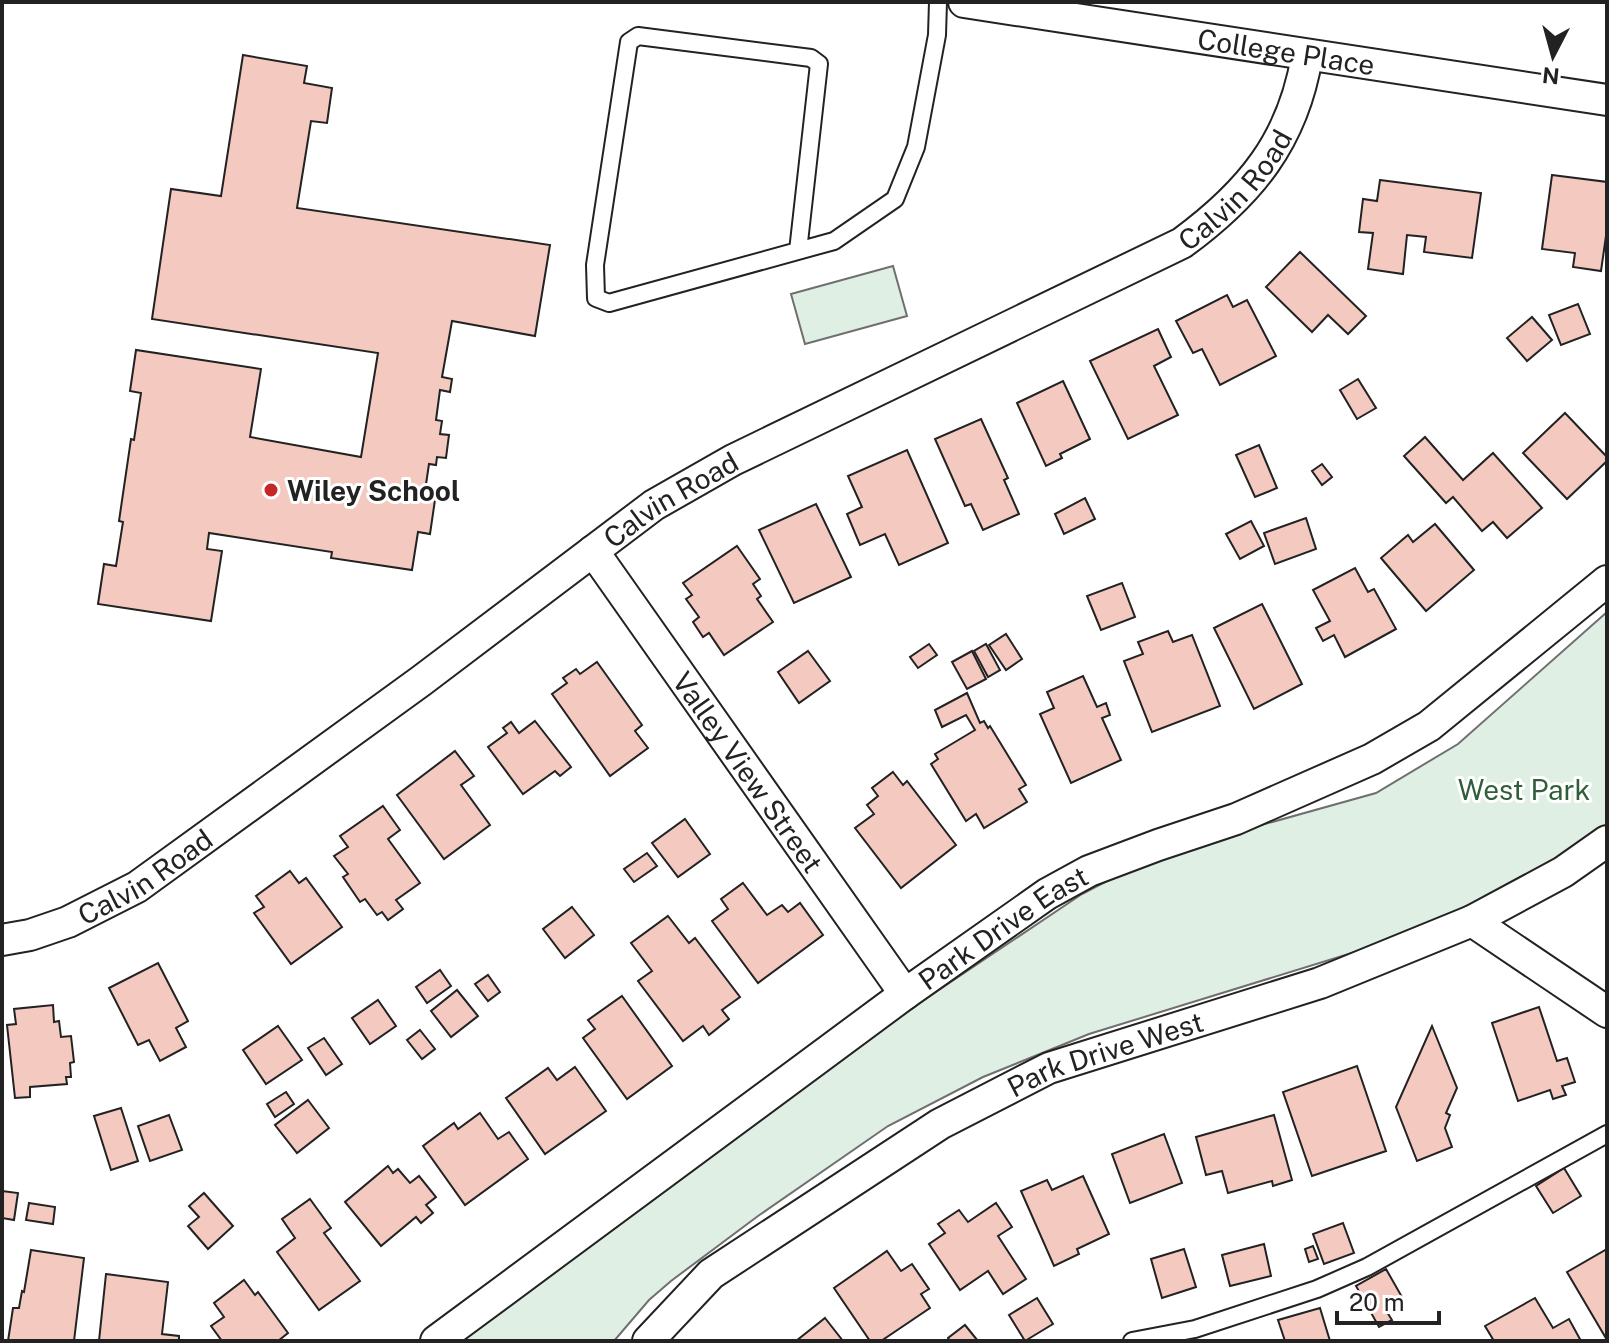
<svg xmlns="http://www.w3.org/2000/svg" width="1609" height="1343" viewBox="0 0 1609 1343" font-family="'Public Sans',sans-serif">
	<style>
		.green { fill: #e0efe3; stroke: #6f6f6f; stroke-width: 2 }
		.building { fill: #f3c9c0; stroke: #222; stroke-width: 2 }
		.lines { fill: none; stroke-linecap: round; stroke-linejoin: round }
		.lane-casing { stroke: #222; stroke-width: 20 }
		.street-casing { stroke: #222; stroke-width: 34 }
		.lane { stroke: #fff; stroke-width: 16 }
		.street { stroke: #fff; stroke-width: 30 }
		.poi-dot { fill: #c62828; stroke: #fff; stroke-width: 3 }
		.labels { text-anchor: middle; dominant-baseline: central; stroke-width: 6; stroke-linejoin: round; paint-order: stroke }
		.street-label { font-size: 28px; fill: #222; stroke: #fff }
		.poi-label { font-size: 28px; font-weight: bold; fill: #222; stroke: #fff; text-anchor: start }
		.park-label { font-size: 28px; fill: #2f5e38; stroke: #fff }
	</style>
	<rect width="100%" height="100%" fill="#fff"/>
	<!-- green -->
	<g class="green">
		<path d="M893,266L907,316L805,344L791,294Z"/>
		<path d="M1607,612V828L1534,875L1476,904L1394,940L1089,1034L983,1077L888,1126L758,1216L671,1281L649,1300L614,1341H442L882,1028L1082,894L1128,870L1222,836L1376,793L1458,744Z"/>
	</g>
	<!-- building -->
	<g class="building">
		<path d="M243,55L307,66L304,83L332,88L327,123L311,121L297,208L550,245L535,336L452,321L442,377L452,379L450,392L440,390L436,420L442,421L440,434L449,435L446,458L437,457L436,465L429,464L425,491L436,493L430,534L418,532L412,570L331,558L332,552L209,533L207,549L222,551L211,621L98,604L104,564L116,566L123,522L119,521L131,439L134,440L141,393L130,391L136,350L261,369L250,437L361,457L378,353L152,319L171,189L221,196Z"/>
		<path d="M1552,175L1607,182V229L1601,271L1573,267L1575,253L1542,249Z"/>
		<path d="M1380,180L1481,193L1472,258L1424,252L1426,237L1407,235L1403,274L1368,269L1373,233L1359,232L1363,199L1377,201Z"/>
		<path d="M1300,252L1366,316L1348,334L1328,315L1312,332L1266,287Z"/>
		<path d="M1227,295L1233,307L1247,300L1276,356L1220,385L1202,349L1193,353L1176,321Z"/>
		<path d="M1578,304L1590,334L1561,345L1549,315Z"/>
		<path d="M1532,317L1552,340L1527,361L1507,338Z"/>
		<path d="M1158,329L1171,357L1154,366L1178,415L1128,439L1090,361Z"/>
		<path d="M1358,379L1376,408L1357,419L1340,390Z"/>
		<path d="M1063,381L1090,439L1060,454L1062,458L1046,466L1017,403Z"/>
		<path d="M1565,413L1607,457V461L1567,499L1523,453Z"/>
		<path d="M981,419L1008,478L1004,480L1019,514L983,530L971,504L965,506L935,439Z"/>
		<path d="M1425,437L1463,480L1493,453L1542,508L1507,538L1493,522L1482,531L1453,497L1446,503L1404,456Z"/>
		<path d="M1259,445L1277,488L1255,497L1236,455Z"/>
		<path d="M907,450L948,543L899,565L885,534L860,545L847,514L862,507L848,476Z"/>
		<path d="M1322,464L1332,477L1322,485L1312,471Z"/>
		<path d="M1085,498L1095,519L1064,534L1055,514Z"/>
		<path d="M816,504L851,577L794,603L759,530Z"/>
		<path d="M1306,518L1316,549L1275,564L1264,533Z"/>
		<path d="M1251,521L1264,546L1240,559L1226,534Z"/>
		<path d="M1435,524L1474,570L1426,611L1381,558L1408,535L1413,542Z"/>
		<path d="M737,546L760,579L753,584L761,596L757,599L773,622L724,655L709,633L703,637L693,622L699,617L686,599L692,595L683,583Z"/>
		<path d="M1355,568L1368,592L1374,589L1396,629L1345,657L1334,635L1323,641L1316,628L1330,621L1313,590Z"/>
		<path d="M1122,583L1135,617L1101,630L1087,596Z"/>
		<path d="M1262,604L1302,684L1254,709L1214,628Z"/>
		<path d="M1168,631L1173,642L1192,635L1220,706L1152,732L1124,661L1143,654L1138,642Z"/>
		<path d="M1006,634L1022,659L1006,670L989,645Z"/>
		<path d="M929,644L937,655L918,668L910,657Z"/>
		<path d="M986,644L1000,670L988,677L974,651Z"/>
		<path d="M808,651L830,681L799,703L778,672Z"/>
		<path d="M972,651L986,679L967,689L952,662Z"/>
		<path d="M597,662L642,725L635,731L648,748L610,776L552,694L567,683L563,678L576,669L580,674Z"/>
		<path d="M1083,676L1097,707L1106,703L1110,715L1102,718L1121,760L1071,783L1040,714L1054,708L1047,692Z"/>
		<path d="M967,693L980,723L984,721L988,728L990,726L1026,785L1019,789L1027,802L984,828L976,814L966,821L931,764L938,759L935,754L975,730L966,715L942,727L935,710Z"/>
		<path d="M535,721L571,767L560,776L555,771L523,794L488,747L507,733L503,728L511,722L519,733Z"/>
		<path d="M455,751L474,776L461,785L490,825L444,859L397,795Z"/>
		<path d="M893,772L903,785L907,781L956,845L901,888L855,828L874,814L867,805L878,796L872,788Z"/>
		<path d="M383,806L400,830L388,839L420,883L396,900L403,909L388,920L382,912L377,915L365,899L360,902L343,877L348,874L334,856L348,847L340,836Z"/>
		<path d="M685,819L710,854L678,877L652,843Z"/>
		<path d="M647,853L657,866L634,882L624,869Z"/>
		<path d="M290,871L299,883L306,878L342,927L291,964L254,913L264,907L256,896Z"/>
		<path d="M743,883L767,915L782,905L788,912L800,903L823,935L758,983L712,921L728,909L721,899Z"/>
		<path d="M572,907L594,935L565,958L543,929Z"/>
		<path d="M668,916L689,943L695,938L740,997L722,1010L729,1019L709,1035L703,1026L683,1041L638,981L652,971L631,943Z"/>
		<path d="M158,963L188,1021L176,1028L186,1047L160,1061L149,1040L138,1045L109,988Z"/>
		<path d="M440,970L451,986L427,1003L416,987Z"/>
		<path d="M488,975L500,992L488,1001L475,984Z"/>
		<path d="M457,990L478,1016L451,1037L431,1011Z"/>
		<path d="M622,996L672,1066L627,1099L583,1038L595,1029L588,1020Z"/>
		<path d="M378,1000L396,1026L370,1044L352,1018Z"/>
		<path d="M53,1005L54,1022L59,1021L61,1037L71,1036L74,1062L70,1063L71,1077H66L67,1084L30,1087V1097L15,1098L7,1025L16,1024L14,1009Z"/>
		<path d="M1539,1007L1557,1061L1567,1058L1575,1082L1562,1086L1566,1095L1553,1099L1550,1090L1518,1101L1492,1023Z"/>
		<path d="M278,1026L302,1060L266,1084L243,1050Z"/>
		<path d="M1432,1026L1457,1088L1446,1113L1450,1115L1445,1128L1452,1147L1417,1161L1396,1107Z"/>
		<path d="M420,1030L435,1049L422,1059L407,1040Z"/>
		<path d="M324,1038L342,1064L326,1075L308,1048Z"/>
		<path d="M1357,1066L1386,1151L1312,1176L1283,1092Z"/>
		<path d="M575,1067L606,1111L545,1154L506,1098L548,1068L557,1080Z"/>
		<path d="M286,1092L294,1104L275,1117L267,1104Z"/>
		<path d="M308,1100L329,1128L297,1153L275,1125Z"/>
		<path d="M121,1108L138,1161L111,1170L94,1116Z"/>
		<path d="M480,1113L498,1139L509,1132L528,1159L465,1205L423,1146L454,1123L458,1129Z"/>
		<path d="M169,1115L182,1150L150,1161L138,1126Z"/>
		<path d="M1274,1115L1292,1180L1273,1186L1272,1181L1228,1193L1222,1171L1206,1175L1196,1137Z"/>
		<path d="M1164,1134L1182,1183L1130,1203L1112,1154Z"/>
		<path d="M388,1166L393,1173L398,1169L410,1183L419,1176L436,1197L426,1205L433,1213L421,1223L416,1217L381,1246L345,1202Z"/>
		<path d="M1564,1168L1581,1196L1553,1213L1536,1186Z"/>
		<path d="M1083,1176L1109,1234L1077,1249L1079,1254L1054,1266L1021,1191L1047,1180L1052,1190Z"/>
		<path d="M2,1191L18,1193L14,1220L2,1218Z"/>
		<path d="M204,1193L233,1226L208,1249L188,1226L199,1217L189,1206Z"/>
		<path d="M310,1199L331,1228L324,1233L360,1281L319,1310L277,1252L295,1238L282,1219Z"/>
		<path d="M29,1203L55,1207L53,1224L26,1220Z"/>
		<path d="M996,1203L1012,1227L998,1236L1026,1279L1003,1294L988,1271L960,1290L929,1244L945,1233L938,1224L959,1210L968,1222Z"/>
		<path d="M1343,1223L1354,1253L1324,1264L1313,1234Z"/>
		<path d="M1264,1244L1271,1276L1230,1286L1222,1255Z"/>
		<path d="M1313,1246L1318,1259L1309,1262L1305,1249Z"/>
		<path d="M1184,1249L1196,1287L1162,1298L1151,1259Z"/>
		<path d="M1607,1249V1340L1567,1272Z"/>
		<path d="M31,1250L84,1258L74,1341H8L13,1308H19L22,1291L24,1292Z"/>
		<path d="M887,1251L901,1271L912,1264L929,1289L921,1294L930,1308L881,1341H870L834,1288Z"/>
		<path d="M1386,1269L1402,1297L1384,1307L1392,1320L1379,1327L1356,1286Z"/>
		<path d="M106,1274L168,1282L162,1334L179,1336V1341H99Z"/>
		<path d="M244,1280L255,1295L258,1292L288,1333L278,1341H222L211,1326L224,1317L214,1303Z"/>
		<path d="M1037,1298L1053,1324L1025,1341L1009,1315Z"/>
		<path d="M1535,1298L1553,1328L1569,1319L1581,1341H1494L1485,1326Z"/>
		<path d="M1320,1308L1330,1341H1285L1278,1320Z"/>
		<path d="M825,1318L843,1341H796Z"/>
		<path d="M965,1325L978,1341H950L948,1338Z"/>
	</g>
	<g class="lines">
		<!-- lane casing -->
		<g class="lane-casing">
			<g id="lane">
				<path d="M798,251L819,64L811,58L638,36L629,42L595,265L596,298L609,303L834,241L895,199L916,147L937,35L938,2"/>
				<path d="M1132,1341L1195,1329L1317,1289L1367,1267L1607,1134"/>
			</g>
		</g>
		<!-- street casing -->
		<g class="street-casing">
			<g id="street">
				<path id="s1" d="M964,2L1607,100"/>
				<path id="s2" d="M593,551L905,994"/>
				<path d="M1472,921L1607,1012"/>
				<path id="s3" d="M2,940L30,935L68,922L137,887L421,681L654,505L733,460L1182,243C1250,193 1293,141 1307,56"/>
				<path id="s4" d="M436,1341L905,994L1047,894L1089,871L1158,845L1236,819L1372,759L1429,726L1607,581"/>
				<path id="s5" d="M648,1341L711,1274L940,1124L1049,1068L1320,983L1472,921L1563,872L1607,841"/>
			</g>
		</g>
		<!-- lane -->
		<use href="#lane" class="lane"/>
		<!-- street -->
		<use href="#street" class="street"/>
	</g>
	<!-- markers -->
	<circle class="poi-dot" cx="271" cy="490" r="8"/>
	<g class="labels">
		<!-- street labels -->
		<g class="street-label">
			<text stroke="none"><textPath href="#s1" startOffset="326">College Place</textPath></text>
			<text stroke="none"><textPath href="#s3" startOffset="1454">Calvin Road</textPath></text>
			<text stroke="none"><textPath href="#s3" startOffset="806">Calvin Road</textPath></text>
			<text stroke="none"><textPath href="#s2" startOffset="270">Valley View Street</textPath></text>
			<text stroke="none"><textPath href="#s3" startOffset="158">Calvin Road</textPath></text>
			<text stroke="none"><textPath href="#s4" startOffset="702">Park Drive East</textPath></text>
			<text stroke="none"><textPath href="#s5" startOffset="546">Park Drive West</textPath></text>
		</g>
		<!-- poi labels -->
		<g class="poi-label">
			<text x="287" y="490">Wiley School</text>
		</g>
		<!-- park labels -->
		<g class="park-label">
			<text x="1524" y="789">West Park</text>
		</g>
	</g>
	<!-- border -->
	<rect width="1609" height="1343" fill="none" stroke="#222222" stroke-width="8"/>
	<!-- north arrow -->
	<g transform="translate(1553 56) rotate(186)" stroke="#ffffff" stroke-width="6" paint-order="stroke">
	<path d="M0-6L14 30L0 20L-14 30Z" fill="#222222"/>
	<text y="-12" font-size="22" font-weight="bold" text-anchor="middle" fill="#222222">N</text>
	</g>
	<!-- scale -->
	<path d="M1337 1311v12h102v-12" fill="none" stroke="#222222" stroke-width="4"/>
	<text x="1349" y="1311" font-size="24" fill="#222222" stroke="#ffffff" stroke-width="6" paint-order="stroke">20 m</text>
</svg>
